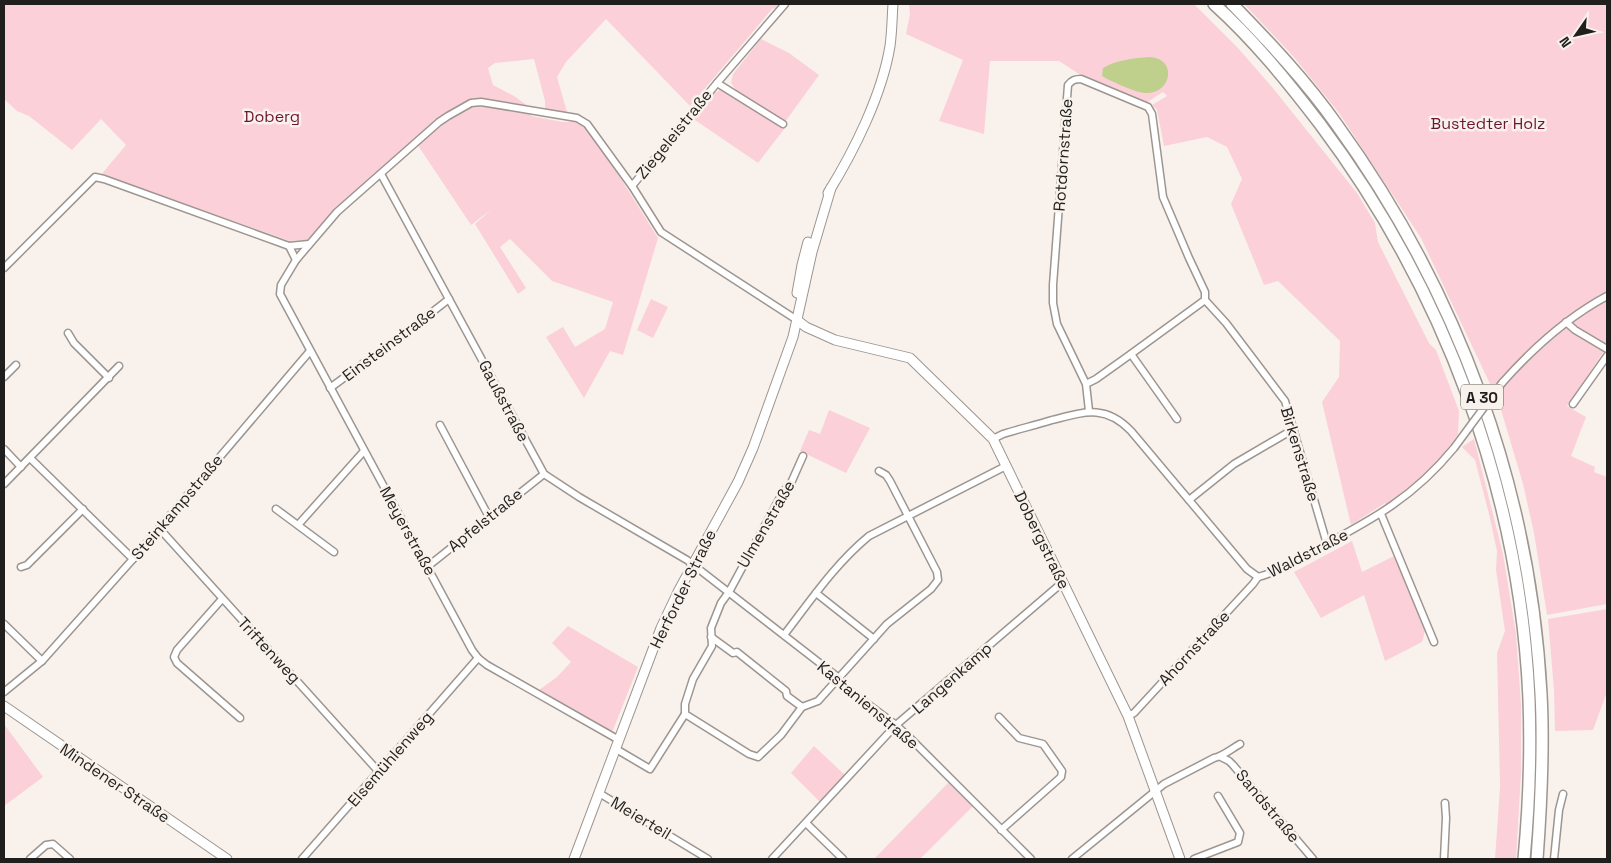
<svg xmlns="http://www.w3.org/2000/svg" width="1611" height="863" viewBox="0 0 1611 863" font-family="'Space Grotesk',sans-serif">
	<style>
		.green { fill: #fbd0d9 }
		.water { fill: #bed08b }
		.lines { fill: none; stroke-linecap: round; stroke-linejoin: round }
		.street-casing { stroke: #9c9590; stroke-width: 9 }
		.secondary-casing { stroke: #9c9590; stroke-width: 11 }
		.highway-casing { stroke: #9c9590; stroke-width: 14 }
		.street { stroke: #fff; stroke-width: 6 }
		.secondary { stroke: #fff; stroke-width: 9 }
		.highway { stroke: #fff; stroke-width: 11 }
		.street-bridge-casing { stroke: #9c9590; stroke-width: 9; stroke-linecap: butt }
		.street-bridge { stroke: #fff; stroke-width: 6 }
		.labels { text-anchor: middle; dominant-baseline: central; stroke-width: 5; stroke-linejoin: round; paint-order: stroke }
		.shield { fill: #f9f2ec; stroke: #625e5b; stroke-width: 1 }
		.shield-label { font-size: 15px; font-weight: bold; fill: #211f1d }
		.park-label { font-size: 16px; fill: #6c1434; stroke: #f9f2ec }
		.street-label { font-size: 16px; fill: #211f1d; stroke: #f9f2ec }
	</style>
	<rect width="100%" height="100%" fill="#f9f2ec"/>
	<!-- green -->
	<g class="green">
		<path d="M4,4H780L775,9L773,8L690,106L606,19L566,62L557,77L567,112L545,110V101L534,59L495,63L488,68L493,85L514,96L531,108V116L563,122H578L590,129L658,238L623,355L610,351L584,398L546,337L563,327L575,347L605,329L613,302L552,281L510,239L500,247L526,288L518,294L475,224L492,209L471,225L415,141L380,173L361,186L346,200L313,235L306,240L290,241L148,191L100,176L126,145L101,119L72,150L29,116L17,111L4,99Z"/>
		<path d="M909,4H1194L1238,48L1272,87L1357,193L1375,223L1378,242L1429,343L1436,350L1459,411L1458,434L1444,454L1418,481L1387,505L1385,503L1351,525L1322,402L1339,377L1340,341L1278,281L1264,285L1231,204L1242,179L1227,147L1207,137L1164,146L1157,110L1152,105L1167,96L1163,92L1146,103L1079,74L1059,61H990L984,134L939,121L963,60L906,34L910,14Z"/>
		<path d="M1244,4H1607V347L1567,406L1586,417L1571,456L1595,467L1594,472L1607,477V604L1547,615L1534,533L1523,484L1499,403L1421,238L1339,113L1293,56Z"/>
		<path d="M761,39L789,53L819,75L785,122L736,90L731,83L733,74Z"/>
		<path d="M721,89L785,128L758,163L692,118L711,95Z"/>
		<path d="M651,299L668,307L653,338L637,330Z"/>
		<path d="M829,410L870,428L846,473L800,451L809,430L820,434Z"/>
		<path d="M1474,439L1503,554L1516,634L1521,705V773L1516,859H1495L1500,787L1497,653L1505,631L1496,570L1497,551L1489,514L1475,460L1462,447Z"/>
		<path d="M1352,541L1362,572L1394,556L1425,631L1422,642L1385,661L1364,595L1321,618L1294,572Z"/>
		<path d="M1607,609V692L1593,730L1555,731L1554,690L1548,619Z"/>
		<path d="M568,626L638,667L613,730L609,731L539,690L557,677L571,662L552,643Z"/>
		<path d="M4,724L43,777L4,806Z"/>
		<path d="M814,746L846,776L821,803L791,773Z"/>
		<path d="M949,782L973,806L920,859H874Z"/>
	</g>
	<!-- water -->
	<path class="water" d="M1150,57C1177,59 1172,92 1148,93C1137,94 1117,83 1107,79L1102,76L1103,68C1116,60 1135,58 1150,57Z"/>
	<g class="lines">
		<!-- street casing -->
		<g class="street-casing">
			<g id="street">
				<path d="M717,83L783,124"/>
				<path d="M381,174L544,474L579,497L687,560L839,678L845,687L896,725L910,738L1031,859"/>
				<path d="M632,186L717,83L785,4"/>
				<path d="M289,246L296,260"/>
				<path d="M4,268L95,177L104,179L289,246L309,244"/>
				<path d="M1205,300L1226,323L1285,401L1327,544"/>
				<path d="M1566,322L1575,330L1607,349"/>
				<path d="M68,333L74,343L109,378"/>
				<path d="M1131,354L1177,419"/>
				<path d="M4,377L16,365"/>
				<path d="M1502,383C1533,348 1566,318 1607,296"/>
				<path d="M1086,384L1096,379L1131,354L1205,300V292L1189,258L1163,197L1152,114L1148,107L1081,79C1075,79 1072,80 1068,85L1053,285V303L1057,324L1086,384L1089,411"/>
				<path d="M330,388L364,363L372,359L449,299"/>
				<path d="M1573,404L1607,356"/>
				<path d="M440,425L489,517"/>
				<path d="M993,439L1003,434C1019,429 1036,425 1052,420C1084,412 1105,404 1131,431L1247,569L1258,577C1278,572 1298,559 1317,549C1373,519 1413,498 1454,448"/>
				<path d="M4,449L21,467"/>
				<path d="M803,456L791,483L783,492L729,592L721,603L711,628L712,646L693,679L685,704V714L749,754L758,757L781,735L802,707L818,701L887,624L931,589L938,580L937,572L890,481L886,475L879,471"/>
				<path d="M30,458L133,559"/>
				<path d="M4,484L119,366"/>
				<path d="M1189,500L1234,464L1294,429"/>
				<path d="M276,509L334,552"/>
				<path d="M1381,514L1434,642"/>
				<path d="M298,525L364,451"/>
				<path d="M159,528L379,772"/>
				<path d="M21,567L27,565L83,509"/>
				<path d="M427,567L544,474"/>
				<path d="M816,593L874,639"/>
				<path d="M222,599L177,650L174,657L177,663L240,718"/>
				<path d="M4,624L42,661"/>
				<path d="M784,635C811,600 835,564 869,536L1006,466"/>
				<path d="M711,637L733,653L737,652L786,691L787,696L802,707"/>
				<path d="M4,692L42,661L133,559L310,351"/>
				<path d="M1128,716L1134,713L1253,584L1258,577"/>
				<path d="M999,717L1019,738L1043,744L1062,771L1061,777L1001,830"/>
				<path d="M619,740L487,665L478,658L472,650L280,294L281,285L296,260L337,212L439,122L448,116L471,103L481,102L577,118L587,124L632,186L661,232L797,320"/>
				<path d="M616,749L650,769L685,714"/>
				<path d="M1221,757L1229,761L1233,765L1313,859"/>
				<path d="M599,793L708,859"/>
				<path d="M806,823L843,859"/>
				<path d="M30,859L46,845L53,844L70,859"/>
				<path d="M302,859L478,658"/>
				<path d="M772,859L896,725L1063,582"/>
				<path d="M1072,859L1164,784L1214,758C1223,756 1231,749 1240,744"/>
				<path d="M1194,859L1238,842L1240,833L1218,796"/>
				<path d="M1444,859L1446,818L1445,803"/>
				<path d="M1554,859L1559,810L1563,794"/>
			</g>
		</g>
		<!-- secondary casing -->
		<g class="secondary-casing">
			<g id="secondary">
				<path d="M828,193C854,151 882,95 890,46C892,32 892,18 893,4"/>
				<path d="M797,293L802,265L808,242"/>
				<path d="M797,320L806,327L835,340L910,358L993,439L1128,716L1180,859"/>
				<path d="M4,706L227,859"/>
				<path d="M574,859L661,628L678,592L738,482L753,448L793,337L812,252L831,188"/>
			</g>
		</g>
		<!-- highway casing -->
		<g class="highway-casing">
			<g id="highway">
				<path d="M1214,4C1254,40 1288,82 1320,124C1444,289 1520,492 1529,699C1531,752 1529,806 1524,859"/>
				<path d="M1232,4C1269,42 1306,81 1337,125C1458,292 1530,488 1541,694C1544,749 1541,805 1537,859"/>
			</g>
		</g>
		<!-- street -->
		<use href="#street" class="street"/>
		<!-- secondary -->
		<use href="#secondary" class="secondary"/>
		<!-- highway -->
		<use href="#highway" class="highway"/>
		<!-- street-bridge casing -->
		<g class="street-bridge-casing">
			<path id="street-bridge" d="M1454,448L1502,383"/>
		</g>
		<!-- street-bridge -->
		<use href="#street-bridge" class="street-bridge"/>
	</g>
	<g class="labels">
		<!-- shield labels -->
		<rect class="shield" x="1461" y="384.5" width="42" height="25" rx="4"/>
		<g class="shield-label">
			<text x="1482" y="397">A 30</text>
		</g>
		<!-- park labels -->
		<g class="park-label">
			<text x="272" y="116">Doberg</text>
			<text x="1488" y="123">Bustedter Holz</text>
		</g>
		<!-- street labels -->
		<g class="street-label">
			<text transform="translate(674 134) rotate(-51)">Ziegeleistraße</text>
			<text transform="translate(1063 155) rotate(-86)">Rotdornstraße</text>
			<text transform="translate(389 344) rotate(-37)">Einsteinstraße</text>
			<text transform="translate(504 401) rotate(62)">Gaußstraße</text>
			<text transform="translate(1300 454) rotate(73)">Birkenstraße</text>
			<text transform="translate(177 507) rotate(-50)">Steinkampstraße</text>
			<text transform="translate(485 520) rotate(-39)">Apfelstraße</text>
			<text transform="translate(766 524) rotate(-60)">Ulmenstraße</text>
			<text transform="translate(408 531) rotate(61)">Meyerstraße</text>
			<text transform="translate(1042 540) rotate(64)">Dobergstraße</text>
			<text transform="translate(1308 553) rotate(-27)">Waldstraße</text>
			<text transform="translate(683 589) rotate(-64)">Herforder Straße</text>
			<text transform="translate(1194 648) rotate(-47)">Ahornstraße</text>
			<text transform="translate(269 650) rotate(47)">Triftenweg</text>
			<text transform="translate(952 678) rotate(-41)">Langenkamp</text>
			<text transform="translate(868 705) rotate(40)">Kastanienstraße</text>
			<text transform="translate(390 759) rotate(-49)">Elsemühlenweg</text>
			<text transform="translate(115 783) rotate(34)">Mindener Straße</text>
			<text transform="translate(1268 806) rotate(50)">Sandstraße</text>
			<text transform="translate(641 818) rotate(31)">Meierteil</text>
		</g>
	</g>
	<!-- border -->
	<rect width="1611" height="863" fill="none" stroke="#211f1d" stroke-width="10"/>
	<!-- north arrow -->
	<g transform="translate(1576 35) rotate(236)" stroke="#f9f2ec" stroke-width="4" paint-order="stroke">
	<path d="M0-4L9 19L0 12L-9 19Z" fill="#211f1d"/>
	<text y="-8" font-size="14" font-weight="bold" text-anchor="middle" fill="#211f1d">N</text>
	</g>
</svg>
